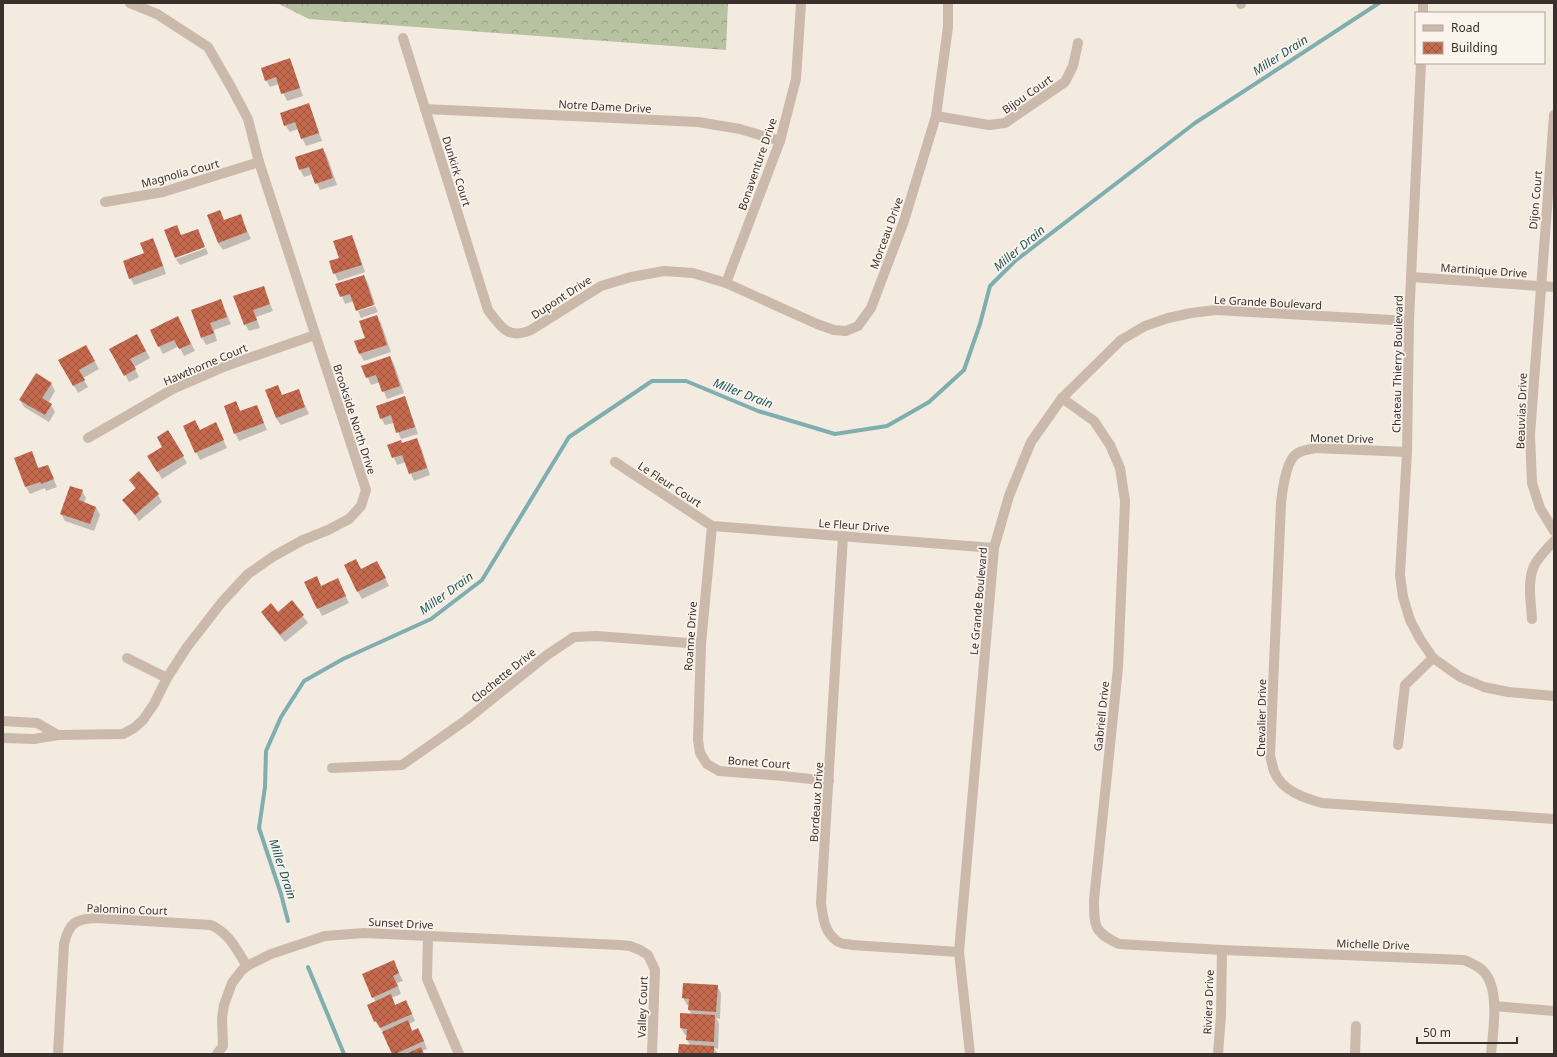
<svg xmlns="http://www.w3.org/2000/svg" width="1557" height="1057" viewBox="0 0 1557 1057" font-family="'Noto Sans',sans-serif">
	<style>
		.forest { fill: url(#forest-crowns) }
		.shadow { fill: #0003 }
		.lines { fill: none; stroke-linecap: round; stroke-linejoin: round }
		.stream { stroke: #7faeb0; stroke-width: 4 }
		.building { fill: url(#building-cross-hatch) }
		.street { stroke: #cbbaac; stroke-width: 10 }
		.labels { text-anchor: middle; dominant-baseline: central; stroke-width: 3.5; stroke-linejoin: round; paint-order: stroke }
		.street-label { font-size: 11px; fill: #392f2b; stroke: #faf4ed }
		.water-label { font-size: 12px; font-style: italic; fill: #20575b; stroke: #faf4ed }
	</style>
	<defs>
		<pattern id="forest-crowns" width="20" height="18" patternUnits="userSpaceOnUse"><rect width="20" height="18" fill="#b7c2a0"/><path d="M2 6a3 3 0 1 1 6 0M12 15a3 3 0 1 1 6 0" fill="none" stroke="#969e83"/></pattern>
		<pattern id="building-cross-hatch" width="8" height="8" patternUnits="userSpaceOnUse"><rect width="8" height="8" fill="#c4694d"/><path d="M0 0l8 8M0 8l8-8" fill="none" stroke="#a05740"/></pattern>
	</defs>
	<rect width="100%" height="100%" fill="#f3eae0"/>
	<!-- forest -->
	<path class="forest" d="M277,3H728L726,50L309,19Z"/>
	<!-- shadow -->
	<g class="shadow">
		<path d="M289,59L293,67L303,96L287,101L279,84L270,87L266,80Z"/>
		<path d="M308,105L312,112L322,141L306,146L298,129L290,132L285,125Z"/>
		<path d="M323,149L327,156L337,185L320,190L313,174L304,177L300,170Z"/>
		<path d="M219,211L224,221L240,215L251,239L223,250L218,243Z"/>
		<path d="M351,236L355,243L365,272L338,281L330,262L340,259Z"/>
		<path d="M152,240L157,247L166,274L134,285L130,278Z"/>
		<path d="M206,248L208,254L180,265L176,259Z"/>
		<path d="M364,276L368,283L375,304L357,310L354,301L345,304L337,285Z"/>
		<path d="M263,287L273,311L256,317L260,328L249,331L245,324Z"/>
		<path d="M221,300L231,324L214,330L217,341L206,345L202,338Z"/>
		<path d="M375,306L378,312L361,318L358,311Z"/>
		<path d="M377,316L381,323L391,352L364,361L360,354Z"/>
		<path d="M178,318L195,351L184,356L179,346L163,354L151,331Z"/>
		<path d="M137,335L150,358L134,367L139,377L129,382L111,349Z"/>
		<path d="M86,346L99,369L83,378L88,387L78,393L60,360Z"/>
		<path d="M390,357L394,364L404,393L387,399L380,382L371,385L363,366Z"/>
		<path d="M51,383L55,391L48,403L51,405L55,412L49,422L24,407L20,400Z"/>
		<path d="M277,386L282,396L298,390L309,414L281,425L276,418Z"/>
		<path d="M404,398L408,405L418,434L401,439L394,423L385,425L381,418Z"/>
		<path d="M236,402L241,412L257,406L267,430L239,441L235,433Z"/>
		<path d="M216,424L227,448L200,460L196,452L200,431Z"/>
		<path d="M168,431L187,463L162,479L148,456L164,447Z"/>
		<path d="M416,439L421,447L430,475L414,481L406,462L397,465L389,445L403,444Z"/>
		<path d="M32,453L39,469L48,466L57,487L46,491L45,488L30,494L26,487Z"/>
		<path d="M130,480L158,495L162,502L139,521L124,500L136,490Z"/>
		<path d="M82,491L86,498L84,503L96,507L100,515L94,531L65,521L61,514Z"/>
		<path d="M381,569L389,586L362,599L358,592L361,570Z"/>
		<path d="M306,583L322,587H341L349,603L322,616Z"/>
		<path d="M292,602L308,623L285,642L266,619L262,612L278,613Z"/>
		<path d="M393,961L403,981L397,983L401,994L391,998L396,1006L406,1002L410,1009L415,1021L409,1024L413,1032L418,1029L422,1036L427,1049L422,1051L423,1054H393L383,1032L375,1021L376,1002L373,997Z"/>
		<path d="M717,986L721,993L720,1019L716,1018L719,1023L718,1049L714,1048L718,1054H679L690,1045L687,1040V1035H685L681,1028L692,1015L689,1010L690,1005H687L683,998Z"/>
	</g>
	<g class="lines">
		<!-- stream -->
		<g class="stream">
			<path d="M288,921L281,894L259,828L265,787L266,751L281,717L304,681L343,659L431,619L482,580L569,437L652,381H686L758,411L835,434L887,426L929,402L964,370L980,324L990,286L1015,261L1195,123L1379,3"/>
			<path d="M308,967L344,1054"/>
		</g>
	</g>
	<!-- building -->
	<g class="building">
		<path d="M290,58L300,88L281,94L276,77L265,81L261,68Z"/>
		<path d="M309,103L319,133L301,139L295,122L284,126L280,113Z"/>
		<path d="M323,148L333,178L315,184L309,167L299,170L295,157Z"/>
		<path d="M220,210L224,220L241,214L247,232L218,243L207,215Z"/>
		<path d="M177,225L181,235L198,229L205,247L175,258L164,230Z"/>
		<path d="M352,235L362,265L333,274L329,261L339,258L333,241Z"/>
		<path d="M153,238L163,266L129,279L123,261L144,253L140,243Z"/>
		<path d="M364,275L374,305L356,311L350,294L340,297L335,284Z"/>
		<path d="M264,286L270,304L253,310L257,320L244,325L233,296Z"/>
		<path d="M221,299L227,317L210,323L214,333L201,338L191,310Z"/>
		<path d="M377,315L387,345L359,354L354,341L365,338L359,321Z"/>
		<path d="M178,316L191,344L179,349L174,340L158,347L150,330Z"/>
		<path d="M137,334L146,351L130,359L136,369L124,376L109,349Z"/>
		<path d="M86,345L95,361L79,370L85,380L73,386L58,360Z"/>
		<path d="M390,356L400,386L382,392L376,375L366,378L361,366Z"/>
		<path d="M36,373L52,383L42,398L52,404L45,415L19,400Z"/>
		<path d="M278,385L282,395L299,389L305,407L276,418L265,390Z"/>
		<path d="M405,396L415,427L396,433L391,415L380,419L376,406Z"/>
		<path d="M236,401L240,411L257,405L264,423L234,434L224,406Z"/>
		<path d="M195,420L200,430L216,422L224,440L195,453L183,426Z"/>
		<path d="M168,430L184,456L157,472L147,456L162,447L157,437Z"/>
		<path d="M417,438L427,468L409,474L402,455L392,458L387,445L401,440L402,443Z"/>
		<path d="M32,451L38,468L48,465L54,479L41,484L40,482L25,487L14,458Z"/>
		<path d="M139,471L159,494L135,515L122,500L136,488L129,480Z"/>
		<path d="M70,486L83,490L79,500L96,507L90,524L60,514Z"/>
		<path d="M356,559L361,569L377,561L386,578L357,592L344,565Z"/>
		<path d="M317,576L321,586L338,578L346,596L317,609L304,582Z"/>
		<path d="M292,600L304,615L280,635L261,612L271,603L278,612Z"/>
		<path d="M394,960L399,973L393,976L398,986L372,998L362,974Z"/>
		<path d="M683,983L718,985L716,1012L688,1010L689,999L682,998Z"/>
		<path d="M391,994L395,1005L406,1000L412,1014L380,1028L376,1021L374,1022L367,1005Z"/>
		<path d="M680,1013L715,1015L714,1042L686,1040L687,1029L680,1028Z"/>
		<path d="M408,1020L412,1031L418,1028L424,1041L395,1054H392L382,1032Z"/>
		<path d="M679,1044L714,1046V1054H678Z"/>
		<path d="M421,1047L424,1054H406Z"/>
	</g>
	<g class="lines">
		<!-- street -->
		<g class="street">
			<path d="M1241,4V3"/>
			<path d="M1423,13V3"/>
			<path d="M403,38L488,310C501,327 508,340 531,330L601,286L631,277L664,271L693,273L726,283L817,324L834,330L846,331L858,326L871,308L904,221L936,116L948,27V3"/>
			<path d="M1421,63L1409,321L1407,452L1400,575L1403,597L1410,620L1420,639L1433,658L1460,677L1484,687L1508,692L1554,696"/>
			<path d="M425,109L698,122L740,129L780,141"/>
			<path d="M1554,115L1530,435L1532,483L1540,508L1554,531"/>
			<path d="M936,116L989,125L1005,123L1065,82L1073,66L1078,43"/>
			<path d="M105,202L163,192L259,162"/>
			<path d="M1411,277L1554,287"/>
			<path d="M726,283L780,141L796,79L801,3"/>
			<path d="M1062,398L1094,421L1110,445L1120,468L1125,501L1118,668L1094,900C1094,927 1094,932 1119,944L1222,950L1464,960C1472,963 1479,966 1485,973C1500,991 1493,1032 1491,1054"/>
			<path d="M88,438L173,389L226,366L315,335"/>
			<path d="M1407,452L1315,448C1308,450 1299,450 1294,456C1286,464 1282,492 1281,503L1270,756C1272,761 1272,766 1274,771C1282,791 1304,798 1322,803L1554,819"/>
			<path d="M615,462L712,526L994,548"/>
			<path d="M712,526L701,644L698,740L700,753L707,764L719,771L783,776L829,781"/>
			<path d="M843,536L821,903C823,917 824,932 837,941C840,944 848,944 852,945L959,952"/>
			<path d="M1532,619C1531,602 1527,582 1534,566C1539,556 1547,549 1554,541"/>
			<path d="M127,658L167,678"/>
			<path d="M3,721L37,723L58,735"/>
			<path d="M3,738L34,739L58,735L123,734L134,728L143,720L154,704L167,678L187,647L222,602L248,574L274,556L303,540L328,530L349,519L361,506L366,490L259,162L248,119L231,87L208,47L157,14L130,3"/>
			<path d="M1398,745L1405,685L1433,658"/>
			<path d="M332,768L402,765L466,720L547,655L574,637L597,636L701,644"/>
			<path d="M428,937L427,979L459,1054"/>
			<path d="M1494,1006L1554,1011"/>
			<path d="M58,1054L64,944C69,923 75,919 96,918L211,925C230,934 236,949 247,966"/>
			<path d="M217,1054L223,1046L222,1018L224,1005L232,983L242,970L247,966L271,954L325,936L364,933L620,945L630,946L640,950L648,955L655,970L652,1054"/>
			<path d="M970,1054L959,952L994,548L1009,496L1031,442L1062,398L1121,340L1145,326L1168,318L1191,313L1216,310L1409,321"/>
			<path d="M1218,1054L1221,1015L1222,950"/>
			<path d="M1355,1054L1356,1026"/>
		</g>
	</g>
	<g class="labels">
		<!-- street labels -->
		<g class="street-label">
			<text transform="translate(1027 94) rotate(-35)">Bijou Court</text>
			<text transform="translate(605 106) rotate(3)">Notre Dame Drive</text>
			<text transform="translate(757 164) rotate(-71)">Bonaventure Drive</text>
			<text transform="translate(457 171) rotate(73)">Dunkirk Court</text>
			<text transform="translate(180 173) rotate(-15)">Magnolia Court</text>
			<text transform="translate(1535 200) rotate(-85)">Dijon Court</text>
			<text transform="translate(886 233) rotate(-70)">Morceau Drive</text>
			<text transform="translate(1484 270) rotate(4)">Martinique Drive</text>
			<text transform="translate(561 297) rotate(-33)">Dupont Drive</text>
			<text transform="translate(1268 302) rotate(3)">Le Grande Boulevard</text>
			<text transform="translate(205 364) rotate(-23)">Hawthorne Court</text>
			<text transform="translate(1397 364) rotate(-89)">Chateau Thierry Boulevard</text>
			<text transform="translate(1521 411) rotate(-88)">Beauvias Drive</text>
			<text transform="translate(355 419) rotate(72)">Brookside North Drive</text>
			<text transform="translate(1342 438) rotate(1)">Monet Drive</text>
			<text transform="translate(670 484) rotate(33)">Le Fleur Court</text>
			<text transform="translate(854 525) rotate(4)">Le Fleur Drive</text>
			<text transform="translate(978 601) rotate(-85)">Le Grande Boulevard</text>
			<text transform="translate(690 636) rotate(-86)">Roanne Drive</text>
			<text transform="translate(503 675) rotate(-39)">Clochette Drive</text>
			<text transform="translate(1101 716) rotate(-84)">Gabriell Drive</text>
			<text transform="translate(1261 718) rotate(-89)">Chevalier Drive</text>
			<text transform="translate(759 762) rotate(4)">Bonet Court</text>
			<text transform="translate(816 802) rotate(-86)">Bordeaux Drive</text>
			<text transform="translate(127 909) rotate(2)">Palomino Court</text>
			<text transform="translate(401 923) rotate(3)">Sunset Drive</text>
			<text transform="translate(1373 944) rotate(2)">Michelle Drive</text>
			<text transform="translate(1208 1002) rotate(-88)">Riviera Drive</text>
			<text transform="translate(642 1007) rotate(-88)">Valley Court</text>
		</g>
		<!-- water labels -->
		<g class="water-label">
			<text transform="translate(1280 55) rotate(-33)">Miller Drain</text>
			<text transform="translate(1019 248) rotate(-40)">Miller Drain</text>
			<text transform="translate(743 393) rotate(21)">Miller Drain</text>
			<text transform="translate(446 593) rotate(-36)">Miller Drain</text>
			<text transform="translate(283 869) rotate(72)">Miller Drain</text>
		</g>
	</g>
	<!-- border -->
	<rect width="1557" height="1057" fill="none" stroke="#392f2b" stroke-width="8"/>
	<!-- legend -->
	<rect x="1415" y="12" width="130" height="52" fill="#faf4ed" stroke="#ada59f"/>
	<rect x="1423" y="25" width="20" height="6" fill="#cbbaac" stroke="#ada59f"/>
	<text x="1451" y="32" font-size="12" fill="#392f2b">Road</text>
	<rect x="1423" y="42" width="20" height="12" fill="url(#building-cross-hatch)" stroke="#ada59f"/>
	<text x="1451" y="52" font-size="12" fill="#392f2b">Building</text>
	<!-- scale -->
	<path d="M1417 1037v6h100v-6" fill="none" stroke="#392f2b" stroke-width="2"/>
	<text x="1423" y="1037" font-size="12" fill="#392f2b" stroke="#faf4ed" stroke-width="3" paint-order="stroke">50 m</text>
</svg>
